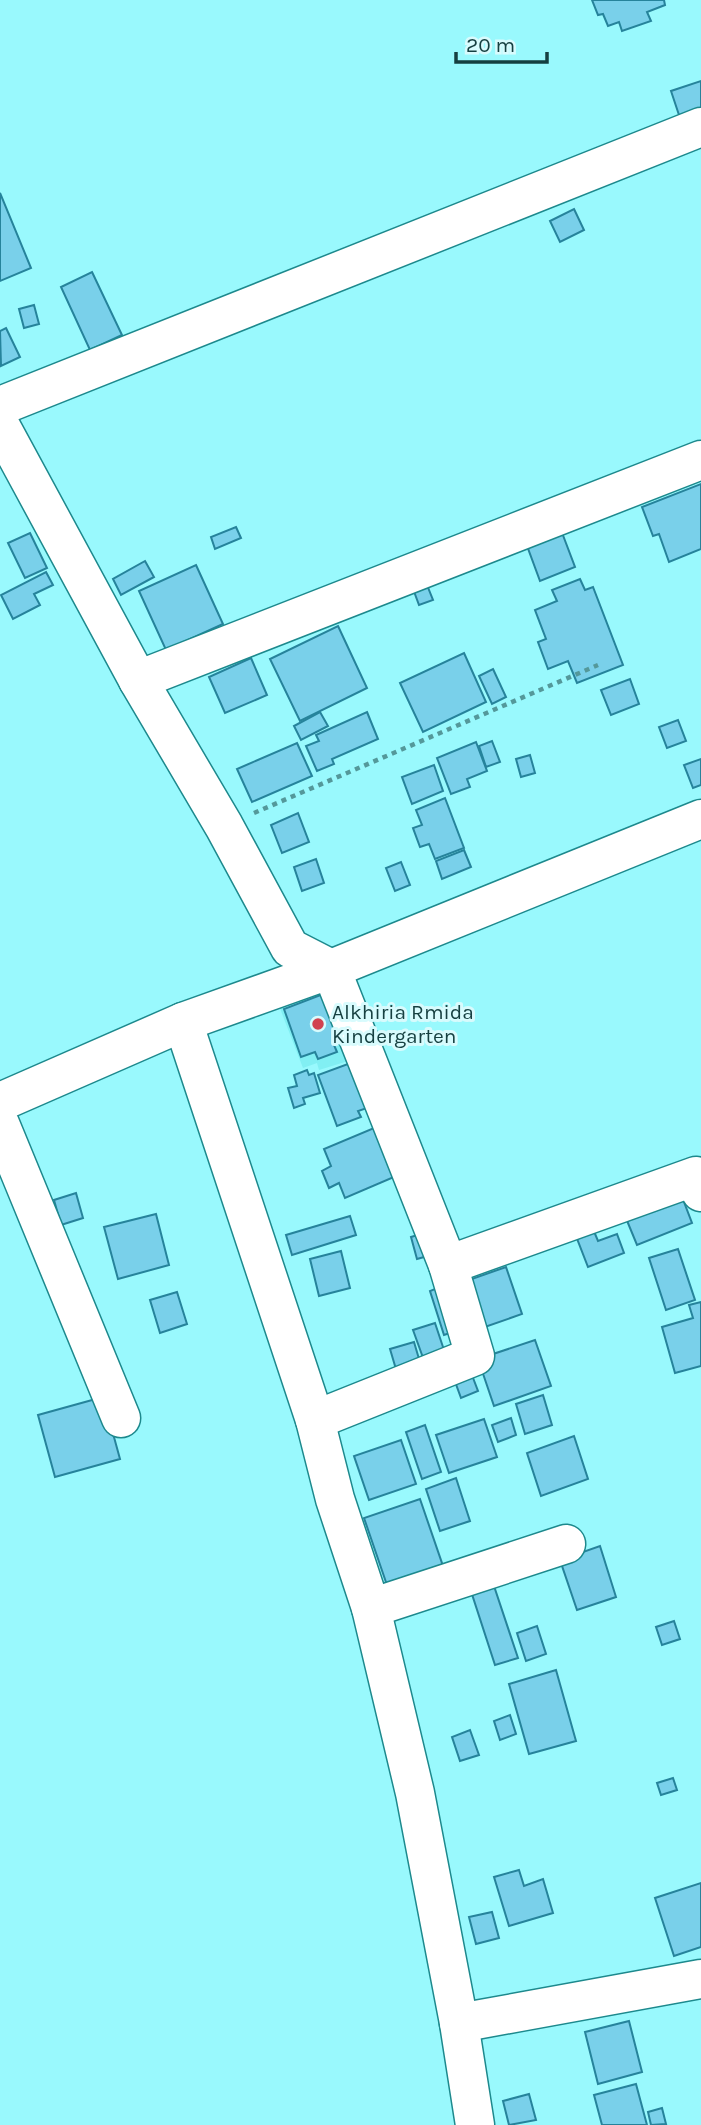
<svg xmlns="http://www.w3.org/2000/svg" width="701" height="2125" viewBox="0 0 701 2125" font-family="Karla,sans-serif">
	<style>
		.built { fill: #81eff3 }
		.building { fill: #79d0ea; stroke: #26839b; stroke-width: 2 }
		.lines { fill: none; stroke-linecap: round; stroke-linejoin: round }
		.minor-casing { stroke: #1d898d; stroke-width: 41 }
		.path { stroke: #54989a; stroke-width: 4.5; stroke-dasharray: 5 5; stroke-linecap: butt }
		.minor { stroke: #fff; stroke-width: 38 }
		.poi-dot { fill: #d14150; stroke: #d8fbfd; stroke-width: 2.5 }
		.labels { text-anchor: middle; dominant-baseline: central; stroke-width: 6; stroke-linejoin: round; paint-order: stroke }
		.poi-label { font-size: 21px; fill: #153f40; stroke: #d8fbfd; text-anchor: start }
	</style>
	<rect width="100%" height="100%" fill="#99f9fd"/>
	<!-- built -->
	<path class="built" d="M331,976L361,1057L319,1070L317,1063L303,1068L276,998Z"/>
	<!-- building -->
	<g class="building">
		<path d="M592,0H664L665,5L647,12L651,21L622,31L619,22L608,26L603,14L598,15Z"/>
		<path d="M701,81V118L682,124L671,91Z"/>
		<path d="M0,193L31,268L0,281Z"/>
		<path d="M574,209L584,230L560,242L550,221Z"/>
		<path d="M92,272L122,335L90,350L61,287Z"/>
		<path d="M34,305L39,324L24,328L19,309Z"/>
		<path d="M6,328L20,357L1,366L0,331Z"/>
		<path d="M701,484V549L669,562L659,534L653,536L642,507Z"/>
		<path d="M236,527L241,538L215,549L211,537Z"/>
		<path d="M561,530L575,567L540,581L526,543Z"/>
		<path d="M30,533L47,568L25,578L8,543Z"/>
		<path d="M145,561L154,577L121,595L113,579Z"/>
		<path d="M196,565L223,624L166,650L139,591Z"/>
		<path d="M46,572L53,585L34,594L40,605L13,619L1,595Z"/>
		<path d="M580,579L585,590L593,587L623,665L577,683L568,661L548,669L538,642L546,639L535,610L557,601L552,590Z"/>
		<path d="M425,580L433,600L419,605L412,586Z"/>
		<path d="M338,626L367,688L300,721L270,659Z"/>
		<path d="M464,653L486,702L423,732L400,683Z"/>
		<path d="M251,658L267,695L225,713L209,677Z"/>
		<path d="M493,669L506,697L492,704L479,676Z"/>
		<path d="M630,679L639,704L611,715L601,690Z"/>
		<path d="M320,712L328,726L301,740L294,726Z"/>
		<path d="M367,712L378,739L332,759L334,764L317,771L306,746L319,741L316,735Z"/>
		<path d="M678,720L686,741L667,748L659,727Z"/>
		<path d="M492,741L500,762L486,767L479,746Z"/>
		<path d="M476,742L487,771L467,779L470,787L451,794L437,758Z"/>
		<path d="M297,743L312,776L252,802L237,769Z"/>
		<path d="M530,755L535,773L521,777L516,759Z"/>
		<path d="M701,759V785L693,788L684,765Z"/>
		<path d="M434,765L443,791L412,804L402,777Z"/>
		<path d="M445,798L464,848L435,859L429,844L420,847L413,828L422,825L416,810Z"/>
		<path d="M298,813L309,842L282,853L271,825Z"/>
		<path d="M464,850L471,867L442,879L436,861Z"/>
		<path d="M316,859L324,883L302,891L294,867Z"/>
		<path d="M401,862L410,885L395,891L386,868Z"/>
		<path d="M331,991L348,1040L334,1045L337,1052L318,1059L315,1052L301,1057L284,1009Z"/>
		<path d="M356,1061L373,1106L358,1111L361,1117L337,1126L318,1075Z"/>
		<path d="M307,1070L309,1075L314,1073L320,1093L303,1098L305,1104L294,1108L288,1088L297,1086L294,1075Z"/>
		<path d="M374,1128L394,1177L345,1198L339,1183L329,1188L322,1171L331,1166L324,1149Z"/>
		<path d="M679,1189L692,1223L637,1245L623,1211Z"/>
		<path d="M76,1193L83,1218L61,1225L54,1200Z"/>
		<path d="M156,1214L169,1265L118,1279L104,1227Z"/>
		<path d="M350,1216L356,1235L292,1255L286,1235Z"/>
		<path d="M593,1229L598,1241L617,1234L624,1253L588,1267L576,1236Z"/>
		<path d="M428,1232L435,1254L417,1259L411,1237Z"/>
		<path d="M678,1249L695,1300L666,1310L649,1258Z"/>
		<path d="M341,1251L350,1288L319,1296L310,1259Z"/>
		<path d="M506,1267L522,1314L482,1328L466,1281Z"/>
		<path d="M450,1283L465,1328L444,1335L430,1291Z"/>
		<path d="M177,1292L187,1324L160,1333L150,1300Z"/>
		<path d="M701,1302V1366L675,1373L662,1327L693,1318L689,1305Z"/>
		<path d="M435,1323L447,1359L426,1366L413,1330Z"/>
		<path d="M535,1340L551,1386L494,1406L478,1359Z"/>
		<path d="M414,1342L422,1369L398,1376L390,1349Z"/>
		<path d="M470,1370L478,1391L461,1398L453,1376Z"/>
		<path d="M543,1395L552,1425L525,1434L516,1404Z"/>
		<path d="M103,1397L120,1459L55,1477L38,1415Z"/>
		<path d="M511,1418L516,1435L498,1442L492,1425Z"/>
		<path d="M484,1419L497,1457L449,1473L436,1435Z"/>
		<path d="M425,1425L441,1472L422,1479L406,1432Z"/>
		<path d="M574,1436L588,1479L541,1496L527,1453Z"/>
		<path d="M401,1440L416,1484L369,1500L354,1456Z"/>
		<path d="M456,1478L470,1521L440,1531L426,1489Z"/>
		<path d="M420,1499L444,1569L388,1588L364,1518Z"/>
		<path d="M600,1546L616,1597L577,1610L560,1560Z"/>
		<path d="M491,1577L518,1658L495,1665L469,1585Z"/>
		<path d="M674,1621L680,1639L662,1645L656,1627Z"/>
		<path d="M537,1626L546,1654L526,1661L517,1633Z"/>
		<path d="M556,1670L576,1741L529,1754L509,1684Z"/>
		<path d="M510,1715L516,1734L500,1740L494,1721Z"/>
		<path d="M470,1730L479,1755L460,1761L452,1737Z"/>
		<path d="M673,1778L677,1790L661,1795L657,1783Z"/>
		<path d="M519,1870L524,1886L543,1879L553,1913L509,1926L494,1877Z"/>
		<path d="M701,1883V1947L674,1956L655,1898Z"/>
		<path d="M492,1912L499,1938L476,1944L469,1917Z"/>
		<path d="M629,2021L642,2072L598,2084L585,2032Z"/>
		<path d="M636,2084L647,2125H602L594,2095Z"/>
		<path d="M529,2094L536,2120L509,2125L503,2101Z"/>
		<path d="M662,2108L666,2124L651,2125L648,2112Z"/>
	</g>
	<g class="lines">
		<!-- minor casing -->
		<g class="minor-casing">
			<g id="minor">
				<path d="M0,406L701,127"/>
				<path d="M0,425L138,680L224,826L290,948L331,969L448,1265L696,1176L701,1192"/>
				<path d="M138,680L701,460"/>
				<path d="M183,1022L315,1420L335,1499L371,1608L415,1793L459,2023L475,2125"/>
				<path d="M0,1102L183,1022L331,969L701,819"/>
				<path d="M0,1124L121,1418"/>
				<path d="M315,1420L475,1356L448,1265"/>
				<path d="M371,1608L566,1544"/>
				<path d="M459,2023L701,1979"/>
			</g>
		</g>
		<!-- path -->
		<path class="path" d="M254,813L598,665"/>
		<!-- minor -->
		<use href="#minor" class="minor"/>
	</g>
	<!-- markers -->
	<circle class="poi-dot" cx="318" cy="1024" r="7"/>
	<g class="labels">
		<!-- poi labels -->
		<g class="poi-label">
			<text x="332" y="1012">Alkhiria Rmida<tspan x="332" dy="24">Kindergarten</tspan></text>
		</g>
	</g>
	<!-- scale -->
	<path d="M456 52v10h91v-10" fill="none" stroke="#153f40" stroke-width="3.5"/>
	<text x="466" y="52" font-size="21" fill="#153f40" stroke="#d8fbfd" stroke-width="5" paint-order="stroke">20 m</text>
</svg>
